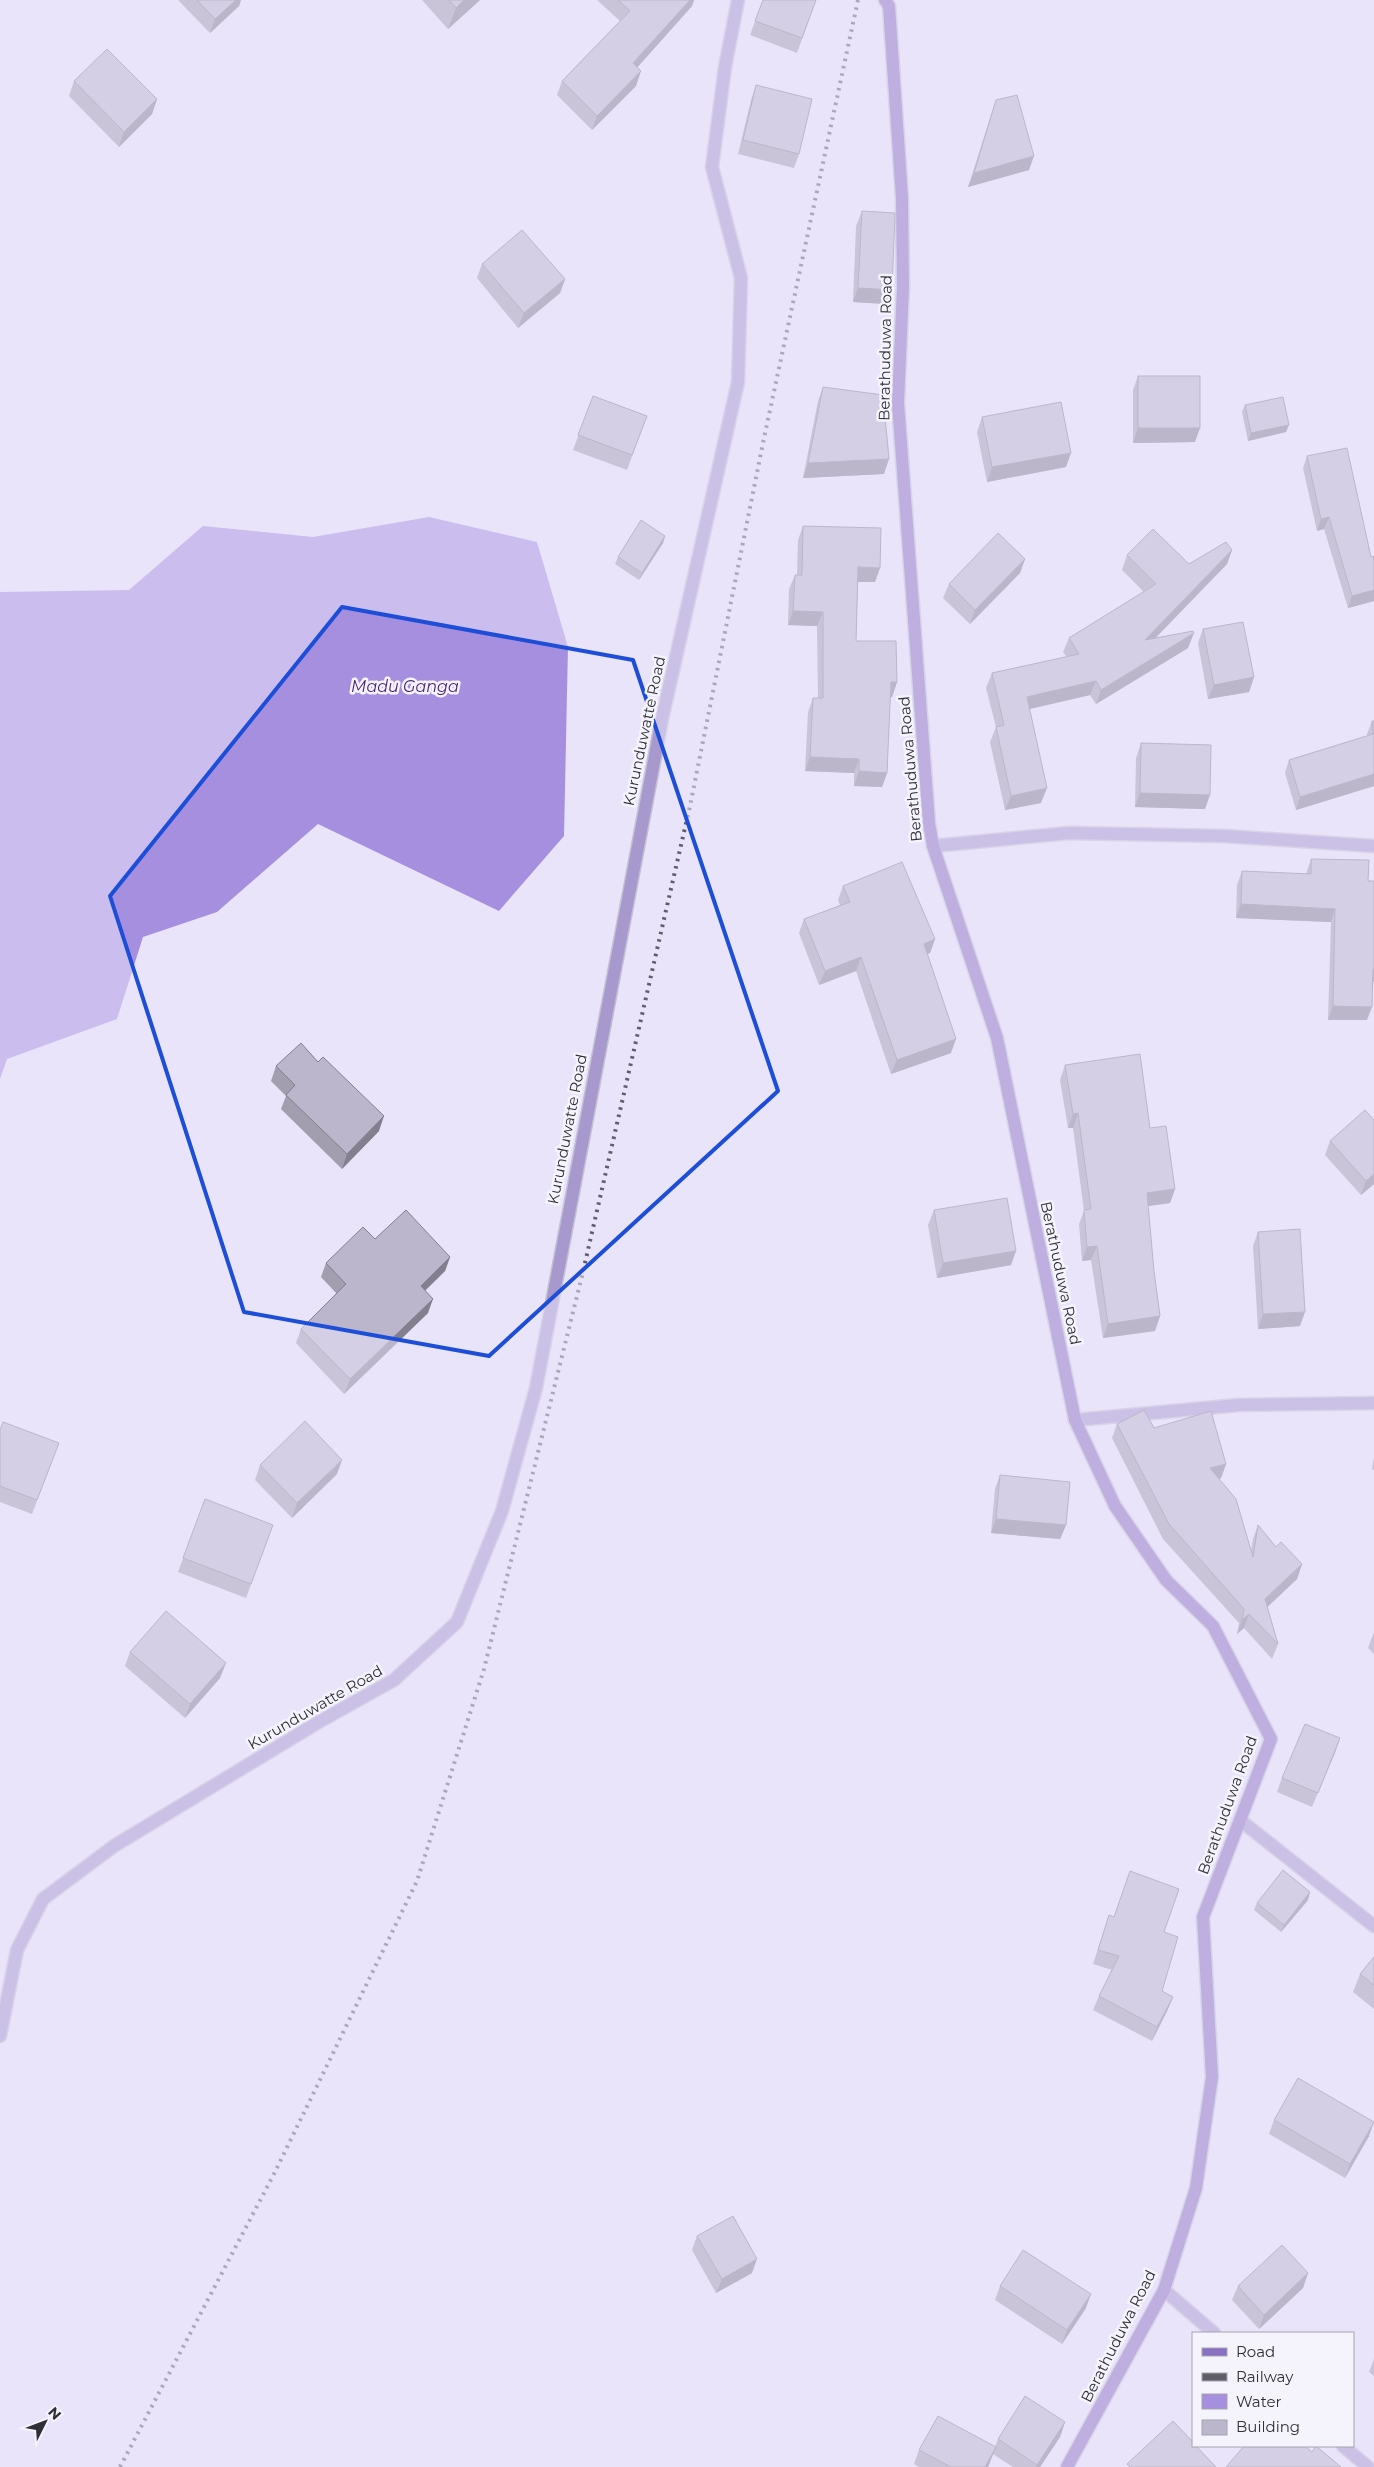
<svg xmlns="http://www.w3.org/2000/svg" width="1374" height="2467" viewBox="0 0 1374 2467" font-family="Montserrat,sans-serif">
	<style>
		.water { fill: #a78fdf }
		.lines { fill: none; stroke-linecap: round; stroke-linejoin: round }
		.street-casing { stroke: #c4c0d3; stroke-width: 15 }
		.secondary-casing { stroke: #c4c0d3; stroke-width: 15 }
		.street { stroke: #a798ce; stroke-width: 12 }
		.secondary { stroke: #8970c0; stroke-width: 12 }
		.rail { stroke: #615e6a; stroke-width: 4; stroke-dasharray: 2.5 5; stroke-linecap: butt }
		.wall { fill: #a29daf }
		.shaded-wall { fill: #847f8f }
		.building { fill: #bcb6cc; stroke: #847f8f }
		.marked { fill: none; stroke: #1d4ed8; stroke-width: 4; stroke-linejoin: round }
		.labels { text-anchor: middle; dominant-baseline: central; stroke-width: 5; stroke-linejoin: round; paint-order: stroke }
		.street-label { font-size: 15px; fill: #302e36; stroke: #f5f3fc }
		.water-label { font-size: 16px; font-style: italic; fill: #441c7a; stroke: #f5f3fc }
	</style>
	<rect width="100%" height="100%" fill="#e9e4fa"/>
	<!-- water -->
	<path class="water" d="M429,517L537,542L568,647L564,836L499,911L318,824L217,912L143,937L117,1019L7,1059L0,1079V592L129,590L203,526L313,537Z"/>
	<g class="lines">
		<!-- street casing -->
		<g class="street-casing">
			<g id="street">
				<path d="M933,846L1069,833L1224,836L1374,846"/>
				<path d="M1075,1420L1239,1405L1374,1403"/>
				<path d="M1240,1820L1374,1926"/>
				<path d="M0,2036L17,1950L43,1899L114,1846L317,1723L394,1680L457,1622L502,1511L536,1388L662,719L738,382L741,278L712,167L725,67L738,0"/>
				<path d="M1164,2290L1214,2333"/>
				<path d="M1343,2446L1368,2467"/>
			</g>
		</g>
		<!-- secondary casing -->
		<g class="secondary-casing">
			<path id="secondary" d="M885,0L889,6L902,198L903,287L898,403L929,823L933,846L997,1038L1075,1420L1115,1506L1166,1580L1213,1626L1271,1739L1203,1917L1212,2077L1196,2188L1164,2290L1067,2467"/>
		</g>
		<!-- street -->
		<use href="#street" class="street"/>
		<!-- secondary -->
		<use href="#secondary" class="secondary"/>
		<!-- rail -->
		<path class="rail" d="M120,2467L275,2172L417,1881L484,1669L582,1276L690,806L764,438L858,0"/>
	</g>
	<!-- wall -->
	<g class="wall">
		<path d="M178,0H241L239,6L210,33Z"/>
		<path d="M422,0H480L448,29Z"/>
		<path d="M597,0H694L692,6L637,67L636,86L592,130L557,95L562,81L620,21Z"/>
		<path d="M763,0H816L797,53L750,35Z"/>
		<path d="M74,81L157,99L152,114L119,147L69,96Z"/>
		<path d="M756,85L799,154L794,168L738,154L751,100Z"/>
		<path d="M996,100L1029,170L968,187L991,115Z"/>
		<path d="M862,211L892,290L886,304L853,302L856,226Z"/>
		<path d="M482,264L565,279L560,293L518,328L477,278Z"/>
		<path d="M1138,376L1195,442L1133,443V390Z"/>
		<path d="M823,387L884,474L803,478L818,401Z"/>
		<path d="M593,396L647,416L627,470L573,450Z"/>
		<path d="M1245,405L1286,432L1248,441L1242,412Z"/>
		<path d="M982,417L1066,467L987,482L977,432Z"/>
		<path d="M1307,456L1371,557L1374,556V601L1348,608L1324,529L1317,531L1303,468Z"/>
		<path d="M803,526L875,582H858L856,641L897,682L892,697H890L887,773L882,787L854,786V773L805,771L808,712L813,698H818L817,626L788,625L789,589L795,575H797L798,540Z"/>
		<path d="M665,536L663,543L639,580L615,564L618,557Z"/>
		<path d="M1232,550L1227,564L1155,638L1188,648L1096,704L1090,695L1029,709L1041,803L1005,810L990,742L996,727L986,688L992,673L1067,657L1063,652L1069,638L1144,592L1122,570L1127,555L1189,564Z"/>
		<path d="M1025,559L1020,573L970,624L943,598L949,584Z"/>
		<path d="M1203,629L1254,677L1249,692L1208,699L1198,643Z"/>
		<path d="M1372,721H1374V786L1296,810L1285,773L1289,760L1367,736V734Z"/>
		<path d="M1141,743L1205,809L1135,807L1136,758Z"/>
		<path d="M1311,859L1368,881L1373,982L1367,1020H1328L1331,922L1236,918L1237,885L1242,871L1306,874Z"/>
		<path d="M843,886L935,939L930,953L927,954L951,1053L891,1074L856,971L819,985L799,933L804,919L840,905L838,900Z"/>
		<path d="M1065,1065L1150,1128L1175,1189L1170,1203L1148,1206L1154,1271L1160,1316L1155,1331L1103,1338L1091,1260L1082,1261L1079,1224L1084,1211L1073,1128H1068L1060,1080Z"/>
		<path d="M276,1066L379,1131L342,1169L281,1109L286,1096L271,1081Z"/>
		<path d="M1374,1120V1184L1361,1195L1325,1155L1330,1141Z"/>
		<path d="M934,1210L1011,1265L937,1278L928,1225Z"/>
		<path d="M1258,1232L1300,1326L1258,1329L1253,1246Z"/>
		<path d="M375,1239L450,1257L445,1271L425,1291L428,1313L344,1394L296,1343L301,1329L337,1294L321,1277L326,1263Z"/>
		<path d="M1117,1424L1154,1428L1226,1464L1221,1478L1219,1479L1251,1551L1253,1539L1258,1525L1276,1547L1302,1564L1297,1579L1267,1607L1278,1644L1272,1659L1244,1628L1237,1634L1239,1623L1163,1539L1112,1438Z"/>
		<path d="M0,1430L59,1443L32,1514L0,1502Z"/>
		<path d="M1374,1457V1470L1372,1469Z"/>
		<path d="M260,1465L337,1474L292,1518L255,1480Z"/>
		<path d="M1000,1475L1066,1525L1060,1539L991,1533L995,1489Z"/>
		<path d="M205,1499L273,1525L246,1598L178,1572Z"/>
		<path d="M1374,1632V1654L1368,1648Z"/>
		<path d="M130,1652L220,1678L185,1718L125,1666Z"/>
		<path d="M1340,1738L1312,1807L1277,1792L1282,1778Z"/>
		<path d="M1308,1900L1281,1932L1254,1910L1257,1903Z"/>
		<path d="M1109,1915L1164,1932L1162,1991L1173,1997L1167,2011L1152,2041L1093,2010L1099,1996L1112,1970L1093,1964Z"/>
		<path d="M1374,1957V2009L1353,1992L1360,1974Z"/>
		<path d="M1274,2120L1369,2136L1345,2178L1269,2134Z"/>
		<path d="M697,2236L752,2273L716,2293L692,2250Z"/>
		<path d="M1308,2273L1303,2288L1259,2329L1232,2300L1238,2286Z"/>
		<path d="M1000,2286L1086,2308L1062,2344L995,2300Z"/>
		<path d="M1374,2359V2376L1369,2372Z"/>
		<path d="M1065,2422L1060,2437L1040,2467H1013L993,2454L988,2467H919L914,2464L919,2450L995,2447L998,2439Z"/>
	</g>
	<!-- shaded-wall -->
	<g class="shaded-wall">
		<path d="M236,0H241L239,6L210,33L215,19Z"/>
		<path d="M464,0H480L448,29L456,8Z"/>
		<path d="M690,0H694L692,6L628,78L633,63Z"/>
		<path d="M641,71L636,86L592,130L597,116Z"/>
		<path d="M157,99L152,114L119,147L124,132Z"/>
		<path d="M1034,156L1029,170L968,187L974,173Z"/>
		<path d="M565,279L560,293L518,328L524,313Z"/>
		<path d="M858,288L892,290L886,304L853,302Z"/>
		<path d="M1289,425L1286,432L1248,441L1251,433Z"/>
		<path d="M1138,428H1200L1195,442L1133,443Z"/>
		<path d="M1071,453L1066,467L987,482L992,467Z"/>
		<path d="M889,459L884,474L803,478L808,463Z"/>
		<path d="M1329,517L1324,529L1317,531L1321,519Z"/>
		<path d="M665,536L663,543L639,580L642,573Z"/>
		<path d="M1232,550L1227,564L1140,654L1145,640Z"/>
		<path d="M1025,559L1020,573L970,624L975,610Z"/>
		<path d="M858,567L880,568L875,582H853Z"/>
		<path d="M1374,590V601L1348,608L1352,596Z"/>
		<path d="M793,611L823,612L817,626L788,625Z"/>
		<path d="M1194,633L1188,648L1096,704L1101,690Z"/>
		<path d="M1254,677L1249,692L1208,699L1214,685Z"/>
		<path d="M1096,681L1090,695L1021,711L1027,697Z"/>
		<path d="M891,682H897L892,697H886Z"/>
		<path d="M810,757L859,759L854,773L805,771Z"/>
		<path d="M859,771L887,773L882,787L854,786Z"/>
		<path d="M1374,774V786L1296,810L1300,797Z"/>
		<path d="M1047,788L1041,803L1005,810L1011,796Z"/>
		<path d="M1140,793L1210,795L1205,809L1135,807Z"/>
		<path d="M1241,904L1335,909L1331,922L1236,918Z"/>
		<path d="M935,939L930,953L918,958L924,944Z"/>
		<path d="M861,957L856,971L819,985L825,971Z"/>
		<path d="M1373,969H1374V982H1368Z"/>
		<path d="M1333,1006L1372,1007L1367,1020H1328Z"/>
		<path d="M956,1039L951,1053L891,1074L897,1060Z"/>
		<path d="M1078,1113L1073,1128H1068L1073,1114Z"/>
		<path d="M384,1116L379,1131L342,1169L347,1154Z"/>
		<path d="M1374,1174V1184L1361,1195L1366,1181Z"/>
		<path d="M1175,1189L1170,1203L1142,1207L1147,1193Z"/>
		<path d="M1097,1246L1091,1260L1082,1261L1087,1247Z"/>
		<path d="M1016,1251L1011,1265L937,1278L943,1263Z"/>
		<path d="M450,1257L445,1271L415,1300L421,1286Z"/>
		<path d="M433,1299L428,1313L344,1394L350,1379Z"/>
		<path d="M1305,1312L1300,1326L1258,1329L1263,1314Z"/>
		<path d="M1160,1316L1155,1331L1103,1338L1108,1324Z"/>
		<path d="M342,1460L337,1474L292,1518L297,1503Z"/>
		<path d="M1226,1464L1221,1478L1205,1483L1210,1468Z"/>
		<path d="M996,1519L1066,1525L1060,1539L991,1533Z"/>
		<path d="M1302,1564L1297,1579L1260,1614L1265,1599Z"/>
		<path d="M1249,1614L1244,1628L1237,1634L1242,1620Z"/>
		<path d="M226,1663L220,1678L185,1718L190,1704Z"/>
		<path d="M1340,1738L1335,1753L1312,1807L1318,1793Z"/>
		<path d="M1310,1892L1308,1900L1281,1932L1284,1925Z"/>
		<path d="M1173,1997L1167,2011L1152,2041L1157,2027Z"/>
		<path d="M1374,2122L1369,2136L1345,2178L1350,2164Z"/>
		<path d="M757,2259L752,2273L716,2293L722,2279Z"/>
		<path d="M1308,2273L1303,2288L1259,2329L1264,2315Z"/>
		<path d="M1091,2294L1086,2308L1062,2344L1067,2330Z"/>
		<path d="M1065,2422L1060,2437L1040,2467H1036Z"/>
		<path d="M996,2447L988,2467H985Z"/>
	</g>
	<!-- building -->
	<g class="building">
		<path d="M197,0H236L215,19Z"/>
		<path d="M449,0H464L456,8Z"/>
		<path d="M618,0H690L633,63L641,71L597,116L562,81L630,11Z"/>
		<path d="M763,0H816L802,38L755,21Z"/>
		<path d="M107,49L157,99L124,132L74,81Z"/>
		<path d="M756,85L812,99L799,154L743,140Z"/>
		<path d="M1017,95L1034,156L974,173L996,100Z"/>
		<path d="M862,211L895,213L892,290L858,288Z"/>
		<path d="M522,230L565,279L524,313L482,264Z"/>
		<rect x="1138" y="376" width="62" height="52"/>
		<path d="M823,387L883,395L889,459L808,463Z"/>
		<path d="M593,396L647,416L632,455L578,435Z"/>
		<path d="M1283,397L1289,425L1251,433L1245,405Z"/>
		<path d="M1061,402L1071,453L992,467L982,417Z"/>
		<path d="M1347,448L1371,557L1374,556V590L1352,596L1329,517L1321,519L1307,456Z"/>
		<path d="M641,520L665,536L642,573L618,557Z"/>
		<path d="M803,526L881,528L880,568L858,567L856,641H896L897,682H891L887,773L859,771V759L810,757L813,698H823V612L793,611L795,575H802Z"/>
		<path d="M1153,529L1189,564L1226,542L1232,550L1145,640L1193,631L1194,633L1101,690L1096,681L1027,697L1047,788L1011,796L996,727L1004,725L992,673L1079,654L1069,638L1156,584L1127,555Z"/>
		<path d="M998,533L1025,559L975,610L949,584Z"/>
		<path d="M1243,622L1254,677L1214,685L1203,629Z"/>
		<path d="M1372,721H1374V774L1300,797L1289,760L1373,734Z"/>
		<path d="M1141,743L1211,745L1210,795L1140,793Z"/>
		<path d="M1311,859L1369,860L1368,881H1374V969H1373L1372,1007L1333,1006L1335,909L1241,904L1242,871L1311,874Z"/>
		<path d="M902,862L935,939L924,944L956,1039L897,1060L861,957L825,971L804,919L850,902L843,886Z"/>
		<path d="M301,1043L318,1062L323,1057L384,1116L347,1154L286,1095L295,1085L276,1066Z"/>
		<path d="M1140,1054L1150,1128L1166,1126L1175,1189L1147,1193L1154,1271L1160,1316L1108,1324L1097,1246L1087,1247L1084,1210L1091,1209L1078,1113L1073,1114L1065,1065Z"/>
		<path d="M1365,1110L1374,1120V1174L1366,1181L1330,1141Z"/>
		<path d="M1007,1198L1016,1251L943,1263L934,1210Z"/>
		<path d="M406,1210L450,1257L421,1286L433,1299L350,1379L301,1329L346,1284L326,1263L363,1227L375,1239Z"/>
		<path d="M1300,1229L1305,1312L1263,1314L1258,1232Z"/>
		<path d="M1144,1410L1154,1428L1211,1411L1226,1464L1210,1468L1236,1499L1253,1557L1258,1525L1276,1547L1281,1542L1302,1564L1265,1599L1278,1644L1249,1614L1242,1620L1244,1609L1169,1524L1117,1424Z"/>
		<path d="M305,1421L342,1460L297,1503L260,1465Z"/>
		<path d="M3,1422L59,1443L37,1500L0,1486V1430Z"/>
		<path d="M1000,1475L1070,1482L1066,1525L996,1519Z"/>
		<path d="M205,1499L273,1525L251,1584L183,1558Z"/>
		<path d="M166,1611L226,1663L190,1704L130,1652Z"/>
		<path d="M1305,1724L1340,1738L1318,1793L1282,1778Z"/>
		<path d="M1283,1870L1310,1892L1284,1925L1257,1903Z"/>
		<path d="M1130,1871L1179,1889L1164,1932L1178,1937L1162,1991L1173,1997L1157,2027L1099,1996L1119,1956L1098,1950L1109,1915L1114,1917Z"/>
		<path d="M1374,1957V1985L1360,1974Z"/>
		<path d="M1298,2078L1374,2122L1350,2164L1274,2120Z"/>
		<path d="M733,2216L757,2259L722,2279L697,2236Z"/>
		<path d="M1282,2245L1308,2273L1264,2315L1238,2286Z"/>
		<path d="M1023,2250L1091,2294L1067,2330L1000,2286Z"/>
		<path d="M1025,2396L1065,2422L1037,2465L998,2439Z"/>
		<path d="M938,2416L996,2447L985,2467H951L919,2450Z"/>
		<path d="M1173,2421L1193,2442V2446H1196L1216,2467H1130L1127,2464Z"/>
		<path d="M1244,2446H1305L1312,2452L1316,2446L1341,2467H1226Z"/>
	</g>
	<!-- marked area -->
	<path d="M0 0H1374V2467H0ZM342,607L633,660L778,1091L489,1356L244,1312L110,896Z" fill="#e9e4fa" fill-opacity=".55" fill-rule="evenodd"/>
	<path class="marked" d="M342,607L633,660L778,1091L489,1356L244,1312L110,896Z"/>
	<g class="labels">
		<!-- street labels -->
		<g class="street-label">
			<text transform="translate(885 348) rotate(-89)">Berathuduwa Road</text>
			<text transform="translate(644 731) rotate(-78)">Kurunduwatte Road</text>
			<text transform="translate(910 769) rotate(-95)">Berathuduwa Road</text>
			<text transform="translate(567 1129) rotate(-79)">Kurunduwatte Road</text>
			<text transform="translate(1061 1273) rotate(78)">Berathuduwa Road</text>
			<text transform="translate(315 1707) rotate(-30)">Kurunduwatte Road</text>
			<text transform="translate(1227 1805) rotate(-70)">Berathuduwa Road</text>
			<text transform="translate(1118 2336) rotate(-63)">Berathuduwa Road</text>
		</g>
		<!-- water labels -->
		<g class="water-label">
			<text x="405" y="686">Madu Ganga</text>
		</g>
	</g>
	<!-- legend -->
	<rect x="1192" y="2332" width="162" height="115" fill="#f5f3fc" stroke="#a6a4ad"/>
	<rect x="1202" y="2348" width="25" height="8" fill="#8970c0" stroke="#a6a4ad"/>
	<text x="1236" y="2357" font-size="15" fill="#302e36">Road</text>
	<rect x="1202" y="2373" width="25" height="8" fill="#615e6a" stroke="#a6a4ad"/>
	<text x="1236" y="2382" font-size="15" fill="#302e36">Railway</text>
	<rect x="1202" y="2394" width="25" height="15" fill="#a78fdf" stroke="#a6a4ad"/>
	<text x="1236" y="2407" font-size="15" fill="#302e36">Water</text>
	<rect x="1202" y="2420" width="25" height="15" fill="#bcb6cc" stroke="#a6a4ad"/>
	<text x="1236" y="2432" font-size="15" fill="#302e36">Building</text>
	<!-- north arrow -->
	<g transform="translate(45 2422) rotate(48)" stroke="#f5f3fc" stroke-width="4" paint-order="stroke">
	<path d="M0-4L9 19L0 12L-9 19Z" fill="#302e36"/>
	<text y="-8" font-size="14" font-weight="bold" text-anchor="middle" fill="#302e36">N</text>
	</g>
</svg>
